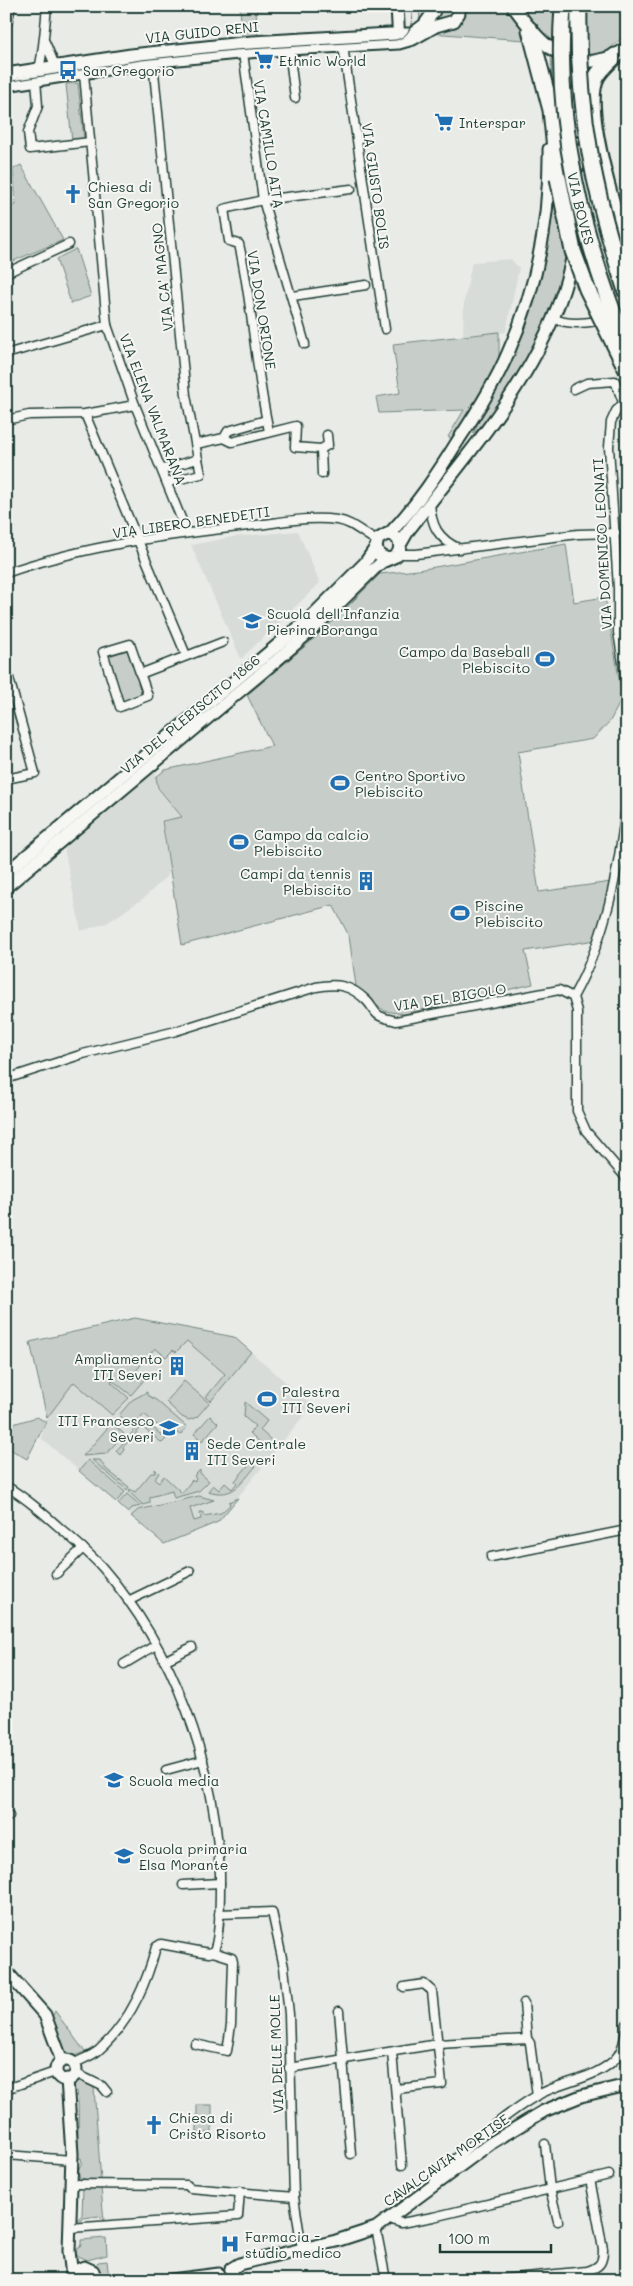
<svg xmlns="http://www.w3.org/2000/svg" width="633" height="2286" viewBox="0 0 633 2286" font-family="Mali,sans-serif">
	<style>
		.built { fill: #d8dcd8 }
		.green { fill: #c7cec9; stroke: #73867e }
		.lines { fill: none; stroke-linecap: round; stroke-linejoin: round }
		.street-casing { stroke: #1f3d34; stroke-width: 11 }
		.secondary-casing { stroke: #1f3d34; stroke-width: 15 }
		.highway-casing { stroke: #1f3d34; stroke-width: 19 }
		.street { stroke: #f6f6f2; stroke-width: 8 }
		.secondary { stroke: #f6f6f2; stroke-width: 11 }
		.highway { stroke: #f6f6f2; stroke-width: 15 }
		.tram { stroke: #1f3d34; stroke-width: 1 }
		.highway-bridge-casing { stroke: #1f3d34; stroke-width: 19; stroke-linecap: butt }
		.highway-bridge { stroke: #f6f6f2; stroke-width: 15 }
		.labels { text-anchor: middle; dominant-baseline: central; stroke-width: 4; stroke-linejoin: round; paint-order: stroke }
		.street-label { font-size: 14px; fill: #1f3d34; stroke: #f6f6f2 }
		.poi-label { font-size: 14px; fill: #1f3d34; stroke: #f6f6f2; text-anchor: start }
	</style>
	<rect width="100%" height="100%" fill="#e9ebe7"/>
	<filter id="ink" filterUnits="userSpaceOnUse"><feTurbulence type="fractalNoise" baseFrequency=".02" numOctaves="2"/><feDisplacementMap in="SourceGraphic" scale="10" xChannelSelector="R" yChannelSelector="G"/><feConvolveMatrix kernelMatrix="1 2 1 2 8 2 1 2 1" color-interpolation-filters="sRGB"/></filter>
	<g filter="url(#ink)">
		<!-- built -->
		<g class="built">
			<path d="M511,259L519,268L506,332L463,336L464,302L472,262Z"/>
			<path d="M298,531L320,583L241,659L191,545L232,537Z"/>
			<path d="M156,770L157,788L181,817L161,820L170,873L144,898L107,923L81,931L64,848Z"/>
			<path d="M135,1318L234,1337L312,1405L218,1522L164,1544L41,1438L47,1418L30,1342Z"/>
		</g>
		<!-- green -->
		<g class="green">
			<path d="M240,6H306L256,11L258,36L242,38Z"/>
			<path d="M419,6H627V33L601,57L586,119L579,233L547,327L495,413L473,434L511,350L553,183L551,42L430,33L420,23Z"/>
			<path d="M78,83L84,140L72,141L66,84Z"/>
			<path d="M21,165L63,240L6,264V208L16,205L13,169Z"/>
			<path d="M76,249L91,296L71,303L56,259Z"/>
			<path d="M499,332V361L452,439L448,437L464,410L379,413L376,397L400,393L393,344Z"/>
			<path d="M566,544L574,602L605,597L622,696L617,708L610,721L593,739L518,752L539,892L611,882L596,940L525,951L533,984L404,1014L385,1011L368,1000L356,986L349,936L333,905L182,945L162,821L182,817L158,788L156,777L165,770L272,746L247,695L322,632L380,574L418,570Z"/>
			<path d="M128,650L144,694L122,702L109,656Z"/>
			<path d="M135,1318L234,1337L251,1352L211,1401L206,1397L225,1374L187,1341L176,1352L173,1350L166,1357L155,1348L135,1372L144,1380L131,1395L112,1380L111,1382L129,1398L112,1415L74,1382L47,1418L30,1342Z"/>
			<path d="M184,1381L209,1403L197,1417L189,1420L182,1417L166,1402Z"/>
			<path d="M147,1392V1395L156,1400L187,1427L180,1435L172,1429L170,1431L166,1427L163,1430L144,1414L131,1426L119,1415L132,1400Z"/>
			<path d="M245,1402L267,1421L260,1430L274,1443L269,1451L250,1433L255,1426L244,1417Z"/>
			<path d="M210,1416L218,1423L202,1441L194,1434Z"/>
			<path d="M37,1417L46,1422L27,1459L10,1449L6,1455V1426Z"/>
			<path d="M116,1418L121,1423L118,1426L115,1423L114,1425L124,1434L106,1454L83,1456Z"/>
			<path d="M145,1421L166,1439L162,1443L142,1427L123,1447L124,1450L120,1455L116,1451L139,1425Z"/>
			<path d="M88,1460L125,1492L116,1502L79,1471Z"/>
			<path d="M92,1460H100L106,1469L129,1487L127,1490Z"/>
			<path d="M251,1462L256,1466C241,1483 234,1499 208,1491L213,1485L219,1490L225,1483L232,1489L237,1483L235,1481Z"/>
			<path d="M155,1469L159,1473L155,1479L159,1482L164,1476L182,1493L192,1480L194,1482L196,1479L194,1476L200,1470V1473L209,1481L199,1491L174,1498L172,1491L150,1497V1503L143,1505L129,1492L130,1489L135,1492L151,1473H155Z"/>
			<path d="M127,1494L141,1506L132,1508L128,1513L118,1504Z"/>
			<path d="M199,1496L214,1500L190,1508L194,1521L201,1519L200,1512H203L204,1516L221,1513L230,1505L229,1502L238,1498L218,1522L164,1544L131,1516L138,1510Z"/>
			<path d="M55,2011L85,2052L71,2057L63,2050L50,2021Z"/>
			<path d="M76,2080H80L94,2088L101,2181H85V2179L80,2178C78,2172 78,2168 82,2163L81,2158L78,2159C77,2135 80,2114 77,2091L71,2095L72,2082Z"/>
			<rect x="197" y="2105" width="15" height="28"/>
			<path d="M83,2187L101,2188L104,2221L99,2216L83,2218L79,2222L81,2223L77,2224L76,2221L82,2215Z"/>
			<path d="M106,2238L107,2255L87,2260L77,2256L76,2249L81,2245V2240Z"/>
			<path d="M107,2261L109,2278L103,2280L94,2268L98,2262Z"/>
		</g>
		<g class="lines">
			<!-- street casing -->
			<g class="street-casing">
				<g id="street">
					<path d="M6,28L11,6"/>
					<path d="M45,42L54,63L59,65"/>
					<path d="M343,46L385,329"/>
					<path d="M289,49L295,98"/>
					<path d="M243,53L263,200L305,344"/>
					<path d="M153,62L186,395L198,459"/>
					<path d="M35,69L40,65C44,45 45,26 47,6"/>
					<path d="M84,74L107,325L135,405L187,533"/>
					<path d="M36,80L38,106L28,132L30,149L90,142"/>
					<path d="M6,273L69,244"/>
					<path d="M293,296L366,285"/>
					<path d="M553,318C574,329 606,319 627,314"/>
					<path d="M6,354L107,325"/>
					<path d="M574,389L587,383L615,381L623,402"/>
					<path d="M627,399L616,411L611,422L609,447L618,588V632L627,688"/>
					<path d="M85,414L186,655"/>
					<path d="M6,420L29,415L85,414L135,405"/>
					<path d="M269,431C255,369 253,306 239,244L229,241L224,209L263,200L351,189"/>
					<path d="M224,438L228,431L266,420"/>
					<path d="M196,444L224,438L232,442L296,426L295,447L321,449L322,474"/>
					<path d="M321,449L328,445L327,435"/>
					<path d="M163,469L198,459L201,474L168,482"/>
					<path d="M430,502C431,526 438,539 460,549"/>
					<path d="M399,552L402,554H416L578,534L616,533"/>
					<path d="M6,573C86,545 173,534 257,525C283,522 311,516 337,520C353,522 363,534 377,541"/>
					<path d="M130,644L148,696L120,707L103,652Z"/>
					<path d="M140,674L223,642"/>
					<path d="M6,779L35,773L7,671"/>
					<path d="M573,997C607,936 619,868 627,799"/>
					<path d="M6,1079L83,1054L176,1031L316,987C337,983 351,985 367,1001C371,1005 373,1010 377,1014C381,1018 390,1019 396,1021L559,990L573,997L577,1011V1111L586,1131L627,1179"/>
					<path d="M6,1486C26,1498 43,1513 60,1528C74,1540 89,1553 102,1567C175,1651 215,1762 220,1873C220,1889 221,1940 213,1952"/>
					<path d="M491,1557L627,1530"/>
					<path d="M56,1574L83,1548"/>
					<path d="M128,1601L190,1571"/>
					<path d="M164,1661L192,1647"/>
					<path d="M124,1664L156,1645"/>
					<path d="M166,1770L203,1760"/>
					<path d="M6,1818L9,1816"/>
					<path d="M183,1885L220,1883"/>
					<path d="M219,1914L272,1912L284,1967L289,2014L294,2197L302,2249"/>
					<path d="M524,2003L527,2039"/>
					<path d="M339,2011L351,2154"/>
					<path d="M392,2052L402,2165"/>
					<path d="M75,2063C82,2059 92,2056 99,2050C129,2023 146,1986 156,1947L161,1944L209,1953L213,1952L232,1958L233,1962L231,2025L227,2051L195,2044"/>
					<path d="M289,2068L438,2044L527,2039L530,2043L537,2096"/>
					<path d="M75,2073L102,2086L107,2092"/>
					<path d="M6,2089L55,2072"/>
					<path d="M396,2089L442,2084L432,1991L424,1984L404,1987"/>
					<path d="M545,2144L550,2189L558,2221"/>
					<path d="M6,2155L72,2160"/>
					<path d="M72,2184L187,2185L190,2188L294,2197"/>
					<path d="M435,2184V2177C467,2149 499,2118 536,2096C560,2082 591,2080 612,2062C623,2053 625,2038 627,2024"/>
					<path d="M390,2219L401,2223L433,2217L609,2175"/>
					<path d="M70,2228L238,2216L240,2191"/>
					<path d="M376,2228L386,2280"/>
					<path d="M494,2280L587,2271C600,2267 603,2263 603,2249L590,2179"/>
				</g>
			</g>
			<!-- secondary casing -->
			<g class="secondary-casing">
				<g id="secondary">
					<path d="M397,6L399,42"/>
					<path d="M513,6C534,35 560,69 599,60C610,58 618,55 627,47"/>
					<path d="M6,74L131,55L252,42L389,34H412L424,25L434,11"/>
					<path d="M6,85L158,61L270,50L399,43L413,39L436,26L454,21L459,13V6"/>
					<path d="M575,125C573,104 567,81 579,63"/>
					<path d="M578,167L580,116"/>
					<path d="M389,534C417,505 438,473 459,439C477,412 495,384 508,353C536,290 550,219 549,149"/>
					<path d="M400,545L408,531C482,435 573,339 578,211"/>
					<path d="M6,873L311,617L365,563L376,547"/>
					<path d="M6,887L277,660L316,626L373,570L382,562L396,556C403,547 400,535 387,534L378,539L376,547L379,555L388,559"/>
					<path d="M6,1971L45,2015L62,2061"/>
					<circle cx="66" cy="2070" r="10"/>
					<path d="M67,2079L72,2154L69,2251L72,2276"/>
					<path d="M231,2269L239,2264L336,2241L376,2228L491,2143L544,2111L581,2096L627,2085"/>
					<path d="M71,2279L75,2271L84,2267L93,2271L96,2280"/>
					<path d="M171,2280L219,2274"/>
					<path d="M228,2280L233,2275L231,2269"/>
				</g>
			</g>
			<!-- highway casing -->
			<g class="highway-casing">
				<g id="highway">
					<path d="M530,30L551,110L558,178"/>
					<path d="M615,56C609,62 601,69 597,76C580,107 616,219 627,253"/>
				</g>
			</g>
			<!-- street -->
			<use href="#street" class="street"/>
			<!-- secondary -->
			<use href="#secondary" class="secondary"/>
			<!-- highway -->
			<use href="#highway" class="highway"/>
			<!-- tram -->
			<path class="tram" d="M6,82L141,60L234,50L396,40C413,35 412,21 412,6"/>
			<!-- highway-bridge casing -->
			<g class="highway-bridge-casing">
				<g id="highway-bridge">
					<path id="s1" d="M563,6C554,128 582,236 627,349"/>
					<path d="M579,6C577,112 594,194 627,294"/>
					<path d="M558,178L573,251L587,289L627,370"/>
				</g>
			</g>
			<!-- highway-bridge -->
			<use href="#highway-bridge" class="highway-bridge"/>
		</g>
	</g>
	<!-- icons -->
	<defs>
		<g id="supermarket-bare" transform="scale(1.5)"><path d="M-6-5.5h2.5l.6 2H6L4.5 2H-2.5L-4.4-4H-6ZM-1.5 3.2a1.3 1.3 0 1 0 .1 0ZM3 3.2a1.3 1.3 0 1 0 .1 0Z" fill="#1f6fb2" stroke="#f6f6f2" stroke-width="2.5" paint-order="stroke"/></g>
		<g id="bus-bare" transform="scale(1.5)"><path d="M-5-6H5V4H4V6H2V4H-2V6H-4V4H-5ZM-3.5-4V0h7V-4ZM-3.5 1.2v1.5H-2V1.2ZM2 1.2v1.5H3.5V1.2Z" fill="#1f6fb2" stroke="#f6f6f2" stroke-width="2.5" paint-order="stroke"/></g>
		<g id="church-bare" transform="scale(1.5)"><path d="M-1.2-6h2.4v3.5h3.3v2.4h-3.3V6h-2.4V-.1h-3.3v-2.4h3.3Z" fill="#1f6fb2" stroke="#f6f6f2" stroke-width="2.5" paint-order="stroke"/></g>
		<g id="school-bare" transform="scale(1.5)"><path d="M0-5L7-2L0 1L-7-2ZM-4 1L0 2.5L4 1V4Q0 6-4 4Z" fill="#1f6fb2" stroke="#f6f6f2" stroke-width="2.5" paint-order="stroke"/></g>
		<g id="stadium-bare" transform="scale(1.5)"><path d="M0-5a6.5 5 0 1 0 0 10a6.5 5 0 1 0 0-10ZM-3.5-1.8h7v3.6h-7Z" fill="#1f6fb2" stroke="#f6f6f2" stroke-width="2.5" paint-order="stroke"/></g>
		<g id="building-bare" transform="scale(1.5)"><path d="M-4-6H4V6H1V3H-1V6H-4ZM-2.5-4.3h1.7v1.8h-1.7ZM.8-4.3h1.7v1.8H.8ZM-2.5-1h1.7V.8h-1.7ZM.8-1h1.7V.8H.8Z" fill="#1f6fb2" stroke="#f6f6f2" stroke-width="2.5" paint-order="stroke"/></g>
		<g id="hospital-bare" transform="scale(1.5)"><path d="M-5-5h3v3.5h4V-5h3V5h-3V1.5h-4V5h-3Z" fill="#1f6fb2" stroke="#f6f6f2" stroke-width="2.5" paint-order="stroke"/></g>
	</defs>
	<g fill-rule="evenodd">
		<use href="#supermarket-bare" x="264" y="60"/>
		<use href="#bus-bare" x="68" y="70"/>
		<use href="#supermarket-bare" x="444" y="122"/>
		<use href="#church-bare" x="73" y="194"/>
		<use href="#school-bare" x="252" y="621"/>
		<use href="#stadium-bare" x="545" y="659"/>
		<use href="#stadium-bare" x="340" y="783"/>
		<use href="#stadium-bare" x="239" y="842"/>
		<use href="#building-bare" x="366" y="881"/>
		<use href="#stadium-bare" x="460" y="913"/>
		<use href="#building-bare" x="177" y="1366"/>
		<use href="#stadium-bare" x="267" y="1399"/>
		<use href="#school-bare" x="169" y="1428"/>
		<use href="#building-bare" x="192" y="1451"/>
		<use href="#school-bare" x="114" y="1780"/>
		<use href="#school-bare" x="124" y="1856"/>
		<use href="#church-bare" x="154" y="2125"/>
		<use href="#hospital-bare" x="230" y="2244"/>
	</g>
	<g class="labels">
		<!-- street labels -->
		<g class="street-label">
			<text transform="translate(202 32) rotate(-6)">VIA GUIDO RENI</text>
			<text transform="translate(269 144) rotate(81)">VIA CAMILLO AITA</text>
			<text transform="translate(376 186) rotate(82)">VIA GIUSTO BOLIS</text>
			<text stroke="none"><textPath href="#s1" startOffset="204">VIA BOVES</textPath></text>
			<text transform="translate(162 277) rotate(-96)">VIA CA' MAGNO</text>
			<text transform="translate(262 310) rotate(81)">VIA DON ORIONE</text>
			<text transform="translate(153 409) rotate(69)">VIA ELENA VALMARANA</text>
			<text transform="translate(191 522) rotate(-8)">VIA LIBERO BENEDETTI</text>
			<text transform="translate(602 544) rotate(-93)">VIA DOMENICO LEONATI</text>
			<text transform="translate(190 714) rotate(-40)">VIA DEL PLEBISCITO 1866</text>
			<text transform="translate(450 997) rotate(-9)">VIA DEL BIGOLO</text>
			<text transform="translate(276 2054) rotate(-92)">VIA DELLE MOLLE</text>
			<text transform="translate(446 2160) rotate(-35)">CAVALCAVIA MORTISE</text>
		</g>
		<!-- poi labels -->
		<g class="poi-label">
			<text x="279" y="60">Ethnic World</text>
			<text x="83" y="70">San Gregorio</text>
			<text x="459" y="122">Interspar</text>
			<text x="88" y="186">Chiesa di<tspan x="88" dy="16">San Gregorio</tspan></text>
			<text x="267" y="613">Scuola dell'Infanzia<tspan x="267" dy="16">Pierina Boranga</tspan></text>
			<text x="530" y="651" text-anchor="end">Campo da Baseball<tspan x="530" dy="16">Plebiscito</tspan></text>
			<text x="355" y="775">Centro Sportivo<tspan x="355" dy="16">Plebiscito</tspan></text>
			<text x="254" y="834">Campo da calcio<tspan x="254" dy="16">Plebiscito</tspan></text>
			<text x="351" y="873" text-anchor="end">Campi da tennis<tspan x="351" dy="16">Plebiscito</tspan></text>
			<text x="475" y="905">Piscine<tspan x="475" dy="16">Plebiscito</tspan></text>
			<text x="162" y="1358" text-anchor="end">Ampliamento<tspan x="162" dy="16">ITI Severi</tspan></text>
			<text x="282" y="1391">Palestra<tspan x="282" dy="16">ITI Severi</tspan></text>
			<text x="154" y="1420" text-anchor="end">ITI Francesco<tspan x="154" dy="16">Severi</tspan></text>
			<text x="207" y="1443">Sede Centrale<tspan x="207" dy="16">ITI Severi</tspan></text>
			<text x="129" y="1780">Scuola media</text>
			<text x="139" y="1848">Scuola primaria<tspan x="139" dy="16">Elsa Morante</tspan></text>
			<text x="169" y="2117">Chiesa di<tspan x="169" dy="16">Cristo Risorto</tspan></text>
			<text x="245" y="2236">Farmacia -<tspan x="245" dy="16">studio medico</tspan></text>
		</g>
	</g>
	<!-- margin -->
	<rect width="633" height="2286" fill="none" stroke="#f6f6f2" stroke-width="25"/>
	<rect x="12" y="12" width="608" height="2261" fill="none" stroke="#1f3d34" stroke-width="2" filter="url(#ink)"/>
	<!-- scale -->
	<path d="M440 2244v8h111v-8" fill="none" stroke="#1f3d34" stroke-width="2.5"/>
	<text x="448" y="2244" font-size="15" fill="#1f3d34" stroke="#f6f6f2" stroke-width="4" paint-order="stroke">100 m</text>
</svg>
